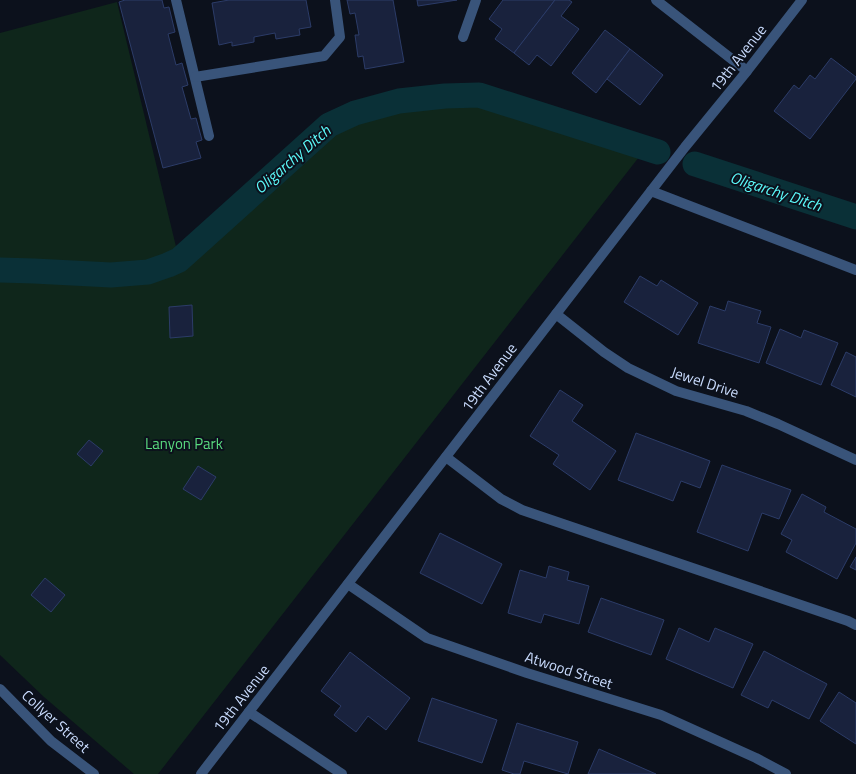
<svg xmlns="http://www.w3.org/2000/svg" width="856" height="774" viewBox="0 0 856 774" font-family="'Titillium Web',sans-serif">
	<style>
		.green { fill: #0f261b }
		.lines { fill: none; stroke-linecap: round; stroke-linejoin: round }
		.canal { stroke: #0a3037; stroke-width: 25 }
		.building { fill: #19223d; stroke: #2c3c68 }
		.service { stroke: #39547a; stroke-width: 10 }
		.minor { stroke: #39547a; stroke-width: 10 }
		.tertiary { stroke: #39547a; stroke-width: 10 }
		.labels { text-anchor: middle; dominant-baseline: central; stroke-width: 4; stroke-linejoin: round; paint-order: stroke }
		.street-label { font-size: 15px; fill: #c9dbfd; stroke: #0c111c }
		.park-label { font-size: 15px; fill: #59d97e; stroke: #0c111c }
		.water-label { font-size: 16px; font-style: italic; fill: #5bf9f9; stroke: #0c111c }
	</style>
	<rect width="100%" height="100%" fill="#0c111c"/>
	<!-- green -->
	<path class="green" d="M117,2L179,259L329,125L355,113L399,101L445,96L479,95L646,148L158,774H134L44,697L0,655V33Z"/>
	<g class="lines">
		<!-- canal -->
		<g class="canal">
			<path d="M695,164L856,217"/>
			<path d="M0,270L34,271L111,275L148,272L168,265L179,260L329,125L355,113L399,101L445,96L479,95L658,152"/>
		</g>
	</g>
	<!-- building -->
	<g class="building">
		<path d="M125,0H162L164,8L169,7L175,32L168,34L176,65L182,63L188,85L182,87L191,119L196,118L202,140L196,142L201,158L163,168L119,2Z"/>
		<path d="M229,0H306L311,27L299,29L300,35L276,39L275,33L254,37V42L232,46V42L219,45L212,3Z"/>
		<path d="M347,0H393L404,62L365,69L363,56L358,57L355,35H359L355,13L350,14Z"/>
		<path d="M417,0H457L418,6Z"/>
		<path d="M503,0H555L514,53L495,39L502,29L489,19Z"/>
		<path d="M555,0H569L572,2L561,16L579,29L551,66L537,55L529,65L514,53Z"/>
		<path d="M605,30L630,49L596,93L572,73Z"/>
		<path d="M630,49L663,75L640,105L607,79Z"/>
		<path d="M831,58L856,77V79L810,139L774,111L794,85L799,89L810,75L815,79Z"/>
		<path d="M640,276L657,286L661,280L698,303L678,335L624,302Z"/>
		<path d="M728,301L761,311L757,323L771,327L759,363L698,343L710,306L725,311Z"/>
		<path d="M192,305L193,336L170,338L169,307Z"/>
		<path d="M780,329L801,338L804,330L838,343L821,385L766,363Z"/>
		<path d="M846,352L856,357V397L831,385Z"/>
		<path d="M560,390L583,405L572,421L616,451L590,490L553,464L559,455L530,436Z"/>
		<path d="M636,433L710,461L700,488L681,481L673,501L618,480Z"/>
		<path d="M89,440L103,451L91,466L77,454Z"/>
		<path d="M722,465L791,490L779,519L762,513L748,551L697,532Z"/>
		<path d="M198,466L216,477L201,500L183,489Z"/>
		<path d="M802,494L826,507L824,512L856,529V543L837,579L786,552L792,540L781,534Z"/>
		<path d="M440,533L502,564L482,604L420,573Z"/>
		<path d="M856,557V570L850,567Z"/>
		<path d="M549,566L569,572L567,580L589,586L579,624L544,614L541,623L508,613L520,570L546,578Z"/>
		<path d="M45,578L65,595L51,612L31,595Z"/>
		<path d="M601,598L664,620L651,655L588,632Z"/>
		<path d="M679,628L709,642L715,628L753,644L733,688L666,659Z"/>
		<path d="M764,651L827,684L809,719L772,700L768,708L741,695Z"/>
		<path d="M350,652L410,698L386,730L368,716L356,732L334,715L341,706L321,691Z"/>
		<path d="M839,692L856,703V744L820,721Z"/>
		<path d="M432,698L497,720L482,763L418,741Z"/>
		<path d="M517,723L578,742L568,774L524,761L520,774H514L502,770Z"/>
		<path d="M599,749L656,774H588Z"/>
	</g>
	<g class="lines">
		<!-- service -->
		<g class="service">
			<path d="M176,0L209,136"/>
			<path d="M463,37L476,0"/>
			<path d="M195,77L324,56L340,37L335,0"/>
			<path d="M651,191L856,270"/>
			<path d="M446,457L501,499L522,510L848,621L856,625"/>
			<path d="M249,712L342,774"/>
		</g>
		<!-- minor -->
		<g class="minor">
			<path d="M656,0L747,71"/>
			<path d="M556,314L604,352L628,368L676,391L746,411L778,424L856,460"/>
			<path d="M348,584L427,638L527,673L661,715L756,758L786,774"/>
			<path d="M201,774L685,147L747,71L802,0"/>
		</g>
		<!-- tertiary -->
		<path class="tertiary" d="M0,689L51,741L94,774"/>
	</g>
	<g class="labels">
		<!-- street labels -->
		<g class="street-label">
			<text transform="translate(738 58) rotate(-52)">19th Avenue</text>
			<text transform="translate(489 377) rotate(-53)">19th Avenue</text>
			<text transform="translate(705 382) rotate(18)">Jewel Drive</text>
			<text transform="translate(569 670) rotate(18)">Atwood Street</text>
			<text transform="translate(241 698) rotate(-52)">19th Avenue</text>
			<text transform="translate(56 721) rotate(42)">Collyer Street</text>
		</g>
		<!-- park labels -->
		<g class="park-label">
			<text x="184" y="443">Lanyon Park</text>
		</g>
		<!-- water labels -->
		<g class="water-label">
			<text transform="translate(292 159) rotate(-41)">Oligarchy Ditch</text>
			<text transform="translate(776 191) rotate(18)">Oligarchy Ditch</text>
		</g>
	</g>
</svg>
